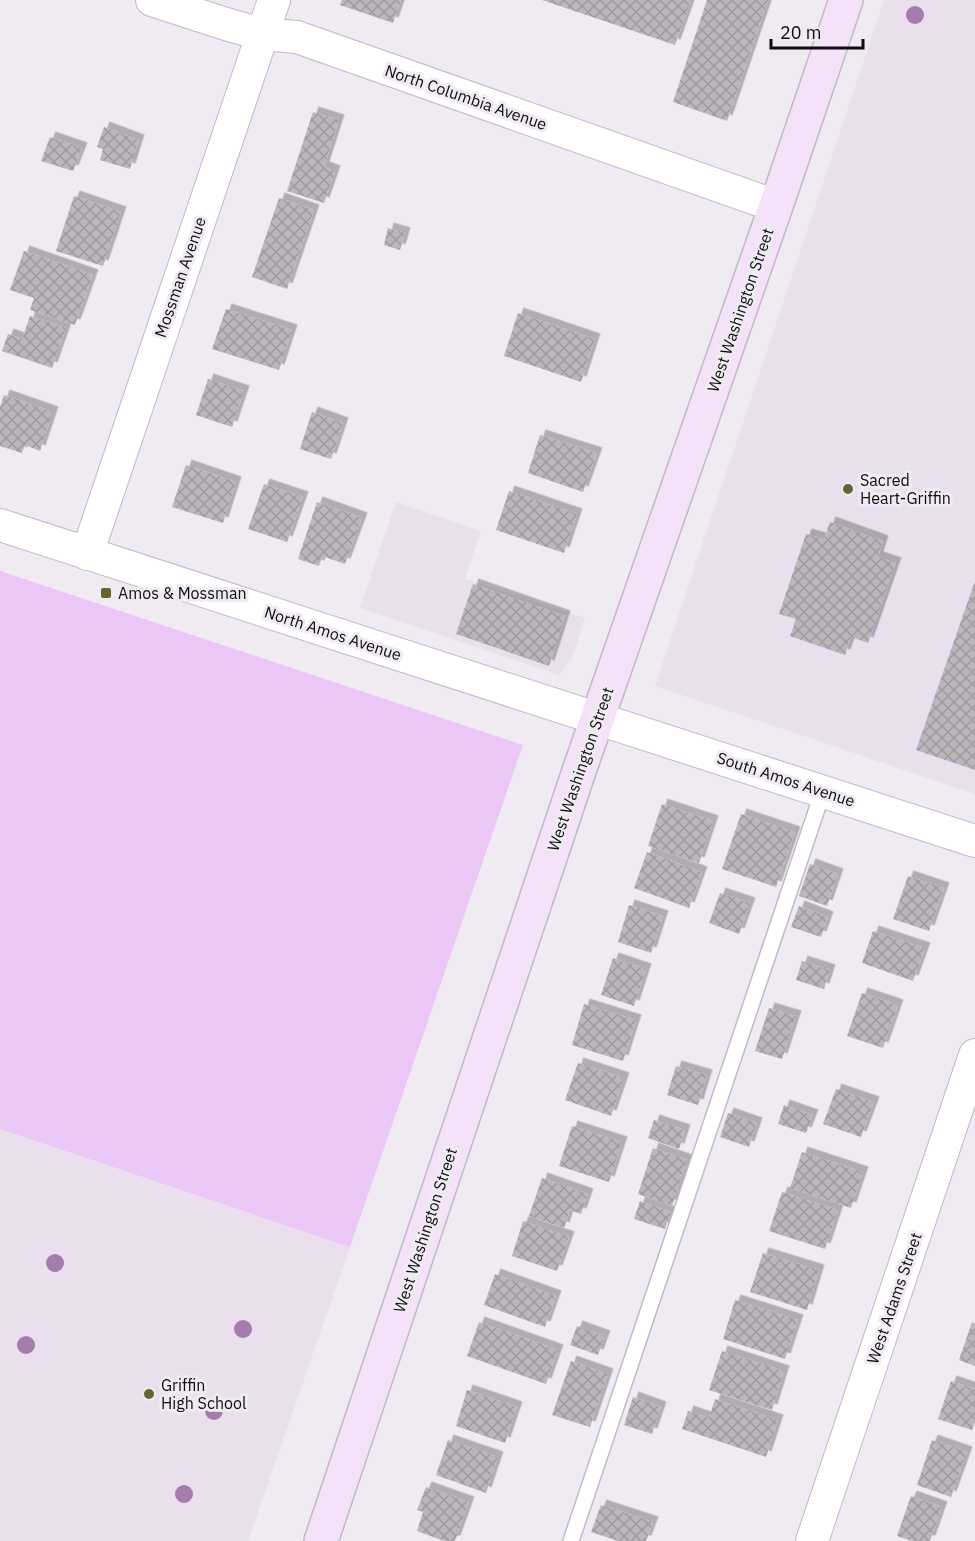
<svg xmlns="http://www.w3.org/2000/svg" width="975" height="1541" viewBox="0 0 975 1541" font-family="'IBM Plex Sans',sans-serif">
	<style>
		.built { fill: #eadfed }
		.park { fill: #ebc7f6 }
		.building { fill: url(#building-cross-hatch); filter: url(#shadow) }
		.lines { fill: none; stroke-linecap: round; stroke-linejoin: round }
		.lane-casing { stroke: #c0bac2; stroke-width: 18 }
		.street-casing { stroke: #c0bac2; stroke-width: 34 }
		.secondary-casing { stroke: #c0bac2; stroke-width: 36 }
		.lane { stroke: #fff; stroke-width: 15 }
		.street { stroke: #fff; stroke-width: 32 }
		.secondary { stroke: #f3e2f8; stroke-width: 33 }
		.tree { fill: #a47cae }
		.poi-dot { fill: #646431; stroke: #f0ebf2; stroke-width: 2 }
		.labels { text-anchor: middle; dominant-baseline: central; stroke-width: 6; stroke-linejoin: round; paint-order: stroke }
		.street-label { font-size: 16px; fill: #0d0c0e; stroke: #f0ebf2 }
		.poi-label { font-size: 16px; fill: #0d0c0e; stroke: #f0ebf2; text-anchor: start }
	</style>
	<defs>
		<pattern id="building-cross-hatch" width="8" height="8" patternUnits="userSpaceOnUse" patternTransform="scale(1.5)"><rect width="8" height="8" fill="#bbb5bc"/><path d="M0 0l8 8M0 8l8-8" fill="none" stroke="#a09aa0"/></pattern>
		<filter id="shadow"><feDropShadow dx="5.5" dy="-5.5" stdDeviation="0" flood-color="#0004"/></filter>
	</defs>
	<rect width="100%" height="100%" fill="#f0ebf2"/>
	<!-- built -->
	<g class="built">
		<path d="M884,0H975V794L655,686Z"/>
		<path d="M396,502L481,531L465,579L585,618L573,657L559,675L360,608Z"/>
		<path d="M0,1129L350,1247L248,1541H0Z"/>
	</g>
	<!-- park -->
	<path class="park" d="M0,571L523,745L350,1247L0,1129Z"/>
	<!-- building -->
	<g class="building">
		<path d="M342,0H401L393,23L340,5Z"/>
		<path d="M542,0H691L675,45Z"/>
		<path d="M707,0H768L727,121L673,102Z"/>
		<path d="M313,112L339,120L324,167L335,171L324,203L287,191Z"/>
		<path d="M104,127L139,140L130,169L100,160L103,149L97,147Z"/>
		<path d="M50,137L82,148L73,171L41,161Z"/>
		<path d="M74,196L121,212L103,266L56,251Z"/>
		<path d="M279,198L314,210L287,289L252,277Z"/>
		<path d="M388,228L405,233L400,250L384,245Z"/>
		<path d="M24,251L93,275L75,325L30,310L34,298L10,290Z"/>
		<path d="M226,309L292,330L279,370L212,349Z"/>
		<path d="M518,313L595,339L581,382L504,356Z"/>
		<path d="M30,316L66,328L52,368L2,351L8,334L22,339Z"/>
		<path d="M208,379L244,391L232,427L196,415Z"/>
		<path d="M4,395L53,412L40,451L25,445L22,453L0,446V407Z"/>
		<path d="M312,412L343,423L331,459L300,449Z"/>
		<path d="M540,435L597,453L583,492L528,473Z"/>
		<path d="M186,465L236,482L223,523L172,507Z"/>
		<path d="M264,484L303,497L287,542L248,529Z"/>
		<path d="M509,491L577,514L564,553L496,530Z"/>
		<path d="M317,502L362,518L345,564L322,556L319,566L298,559Z"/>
		<path d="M830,522L883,541L878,557L896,563L868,643L851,637L845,655L790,636L796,619L779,614L806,534L824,539Z"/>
		<path d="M975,581V770L916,750Z"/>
		<path d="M473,584L565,616L549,666L456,634Z"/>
		<path d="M662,804L713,821L699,863L648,846Z"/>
		<path d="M741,814L795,832L776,887L722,869Z"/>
		<path d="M647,852L702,872L689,908L634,888Z"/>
		<path d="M810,864L838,874L827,906L799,896Z"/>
		<path d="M908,876L944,888L929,931L893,919Z"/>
		<path d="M720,893L750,903L739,934L709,923Z"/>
		<path d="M629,905L663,916L651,953L618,942Z"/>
		<path d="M799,906L828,917L821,937L791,927Z"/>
		<path d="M873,931L925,948L913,981L862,963Z"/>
		<path d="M613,958L646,969L634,1006L601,995Z"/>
		<path d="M802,961L830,970L824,989L796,980Z"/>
		<path d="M862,993L898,1005L883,1048L847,1036Z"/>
		<path d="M584,1004L636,1020L623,1061L572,1045Z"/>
		<path d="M769,1008L796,1016L782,1059L755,1051Z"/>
		<path d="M578,1063L624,1078L611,1116L565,1100Z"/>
		<path d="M676,1066L707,1075L698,1105L667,1095Z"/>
		<path d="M836,1089L874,1102L861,1137L823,1124Z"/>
		<path d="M784,1105L813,1115L806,1133L778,1124Z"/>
		<path d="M728,1113L757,1123L749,1147L720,1137Z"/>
		<path d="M654,1120L685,1130L679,1149L648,1138Z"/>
		<path d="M572,1126L622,1142L609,1182L559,1166Z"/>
		<path d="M653,1148L687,1160L672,1206L638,1194Z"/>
		<path d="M802,1152L863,1172L851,1208L790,1188Z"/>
		<path d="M542,1178L588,1194L581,1214L570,1210L564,1228L529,1216Z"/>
		<path d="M782,1192L838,1210L825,1249L769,1231Z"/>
		<path d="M640,1201L671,1212L665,1229L634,1219Z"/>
		<path d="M523,1221L569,1237L557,1271L512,1256Z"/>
		<path d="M763,1253L819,1270L807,1310L750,1292Z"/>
		<path d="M495,1274L556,1296L545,1327L484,1305Z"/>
		<path d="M735,1300L798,1320L785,1359L723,1339Z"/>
		<path d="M479,1322L558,1350L546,1384L467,1356Z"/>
		<path d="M972,1322L975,1324V1366L959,1360Z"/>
		<path d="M577,1326L605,1336L598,1355L570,1345Z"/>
		<path d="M722,1351L784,1371L772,1410L709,1390Z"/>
		<path d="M571,1361L608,1374L590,1427L552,1415Z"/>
		<path d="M951,1381L975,1389V1421L972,1430L938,1419Z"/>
		<path d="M467,1390L517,1407L505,1443L456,1426Z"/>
		<path d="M633,1397L661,1407L652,1434L624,1425Z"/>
		<path d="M715,1399L778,1420L766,1457L682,1429L688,1411L709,1418Z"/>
		<path d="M448,1440L498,1457L486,1493L436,1475Z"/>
		<path d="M932,1440L967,1452L951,1497L917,1485Z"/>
		<path d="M426,1487L469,1502L455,1541H444L417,1531L423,1512L417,1510Z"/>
		<path d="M911,1496L942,1507L930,1541H912L897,1536Z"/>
		<path d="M601,1505L653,1522L646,1541H618L591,1532Z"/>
	</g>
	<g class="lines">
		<!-- lane casing -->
		<g class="lane-casing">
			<path id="lane" d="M571,1541L823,791"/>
		</g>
		<!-- street casing -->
		<g class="street-casing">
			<g id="street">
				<path d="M152,0L229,25L262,34L297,37L776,206"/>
				<path d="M0,525L975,841"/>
				<path d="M87,554L274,0"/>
				<path d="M812,1541L975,1055"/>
			</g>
		</g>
		<!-- secondary casing -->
		<g class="secondary-casing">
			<path id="secondary" d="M321,1541L579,771L776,206L846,0"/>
		</g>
		<!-- lane -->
		<use href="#lane" class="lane"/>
		<!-- street -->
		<use href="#street" class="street"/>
		<!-- secondary -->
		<use href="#secondary" class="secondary"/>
	</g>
	<!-- trees -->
	<g class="tree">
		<circle cx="915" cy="15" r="9"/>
		<circle cx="55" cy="1263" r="9"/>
		<circle cx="243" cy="1329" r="9"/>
		<circle cx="26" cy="1345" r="9"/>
		<circle cx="214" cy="1411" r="9"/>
		<circle cx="184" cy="1494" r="9"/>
	</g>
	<!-- markers -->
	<g class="poi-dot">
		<circle cx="848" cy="489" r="6"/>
		<rect x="100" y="587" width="12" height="12" rx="3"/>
		<circle cx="149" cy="1394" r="6"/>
	</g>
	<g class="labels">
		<!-- street labels -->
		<g class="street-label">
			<text transform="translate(466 97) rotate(19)">North Columbia Avenue</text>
			<text transform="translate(180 277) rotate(-71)">Mossman Avenue</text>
			<text transform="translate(740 310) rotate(-71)">West Washington Street</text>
			<text transform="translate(333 633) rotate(18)">North Amos Avenue</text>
			<text transform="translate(580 769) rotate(-71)">West Washington Street</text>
			<text transform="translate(786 779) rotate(18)">South Amos Avenue</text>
			<text transform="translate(425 1230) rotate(-72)">West Washington Street</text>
			<text transform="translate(894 1298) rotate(-71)">West Adams Street</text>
		</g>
		<!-- poi labels -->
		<g class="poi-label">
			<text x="860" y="480">Sacred<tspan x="860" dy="18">Heart-Griffin</tspan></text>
			<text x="118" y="593">Amos &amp; Mossman</text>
			<text x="161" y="1385">Griffin<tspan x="161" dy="18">High School</tspan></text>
		</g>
	</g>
	<!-- scale -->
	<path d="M771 39v9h92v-9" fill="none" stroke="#0d0c0e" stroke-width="3"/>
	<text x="780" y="39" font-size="18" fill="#0d0c0e" stroke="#f0ebf2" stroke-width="4.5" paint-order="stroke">20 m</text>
</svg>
